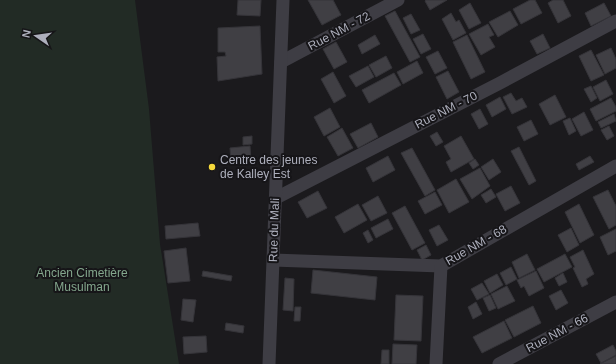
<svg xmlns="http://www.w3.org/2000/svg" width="616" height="364" viewBox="0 0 616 364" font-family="Helvetica,sans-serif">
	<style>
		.green { fill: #222b25 }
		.building { fill: #403f44; stroke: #353439 }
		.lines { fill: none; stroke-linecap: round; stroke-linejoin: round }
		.minor { stroke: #3e3d44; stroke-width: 13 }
		.poi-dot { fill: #f5d93b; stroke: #161518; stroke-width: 1.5 }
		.labels { text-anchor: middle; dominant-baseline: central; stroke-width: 4; stroke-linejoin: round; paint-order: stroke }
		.street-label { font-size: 12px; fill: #adafbc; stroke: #161518 }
		.poi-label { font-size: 12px; fill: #adafbc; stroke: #161518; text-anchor: start }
		.park-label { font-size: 12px; fill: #84a78d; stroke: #161518 }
	</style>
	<rect width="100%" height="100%" fill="#1b1a1d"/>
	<!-- green -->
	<path class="green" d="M0,0H135L149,109L160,244L179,364H0Z"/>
	<!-- building -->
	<g class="building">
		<path d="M238,0H261L260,16L237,15Z"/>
		<path d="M308,0H333L341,15L322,25Z"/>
		<path d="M426,0H447L430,10L425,1Z"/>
		<path d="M530,0H535L542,13L521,24L513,9Z"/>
		<path d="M553,0H563L571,16L558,23L548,3Z"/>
		<path d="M470,3L481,23L469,29L459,10Z"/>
		<path d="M604,3L611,16L591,26L585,13Z"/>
		<path d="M395,11L420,57L410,62L385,16Z"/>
		<path d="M510,11L518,25L498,37L489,22Z"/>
		<path d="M451,13L456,22L459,20L466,33L453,40L442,19Z"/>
		<path d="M411,14L420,30L411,34L403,18Z"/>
		<path d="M488,24L494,35L489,37L495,47L481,55L469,34Z"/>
		<path d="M260,26L262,74L218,81L217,57L226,56L225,52H218V28Z"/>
		<path d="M423,34L431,49L421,54L413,39Z"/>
		<path d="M543,34L550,48L537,54L530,41Z"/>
		<path d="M375,35L380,44L362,54L358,45Z"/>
		<path d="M467,35L485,72L471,79L453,42Z"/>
		<path d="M336,42L347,62L334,69L323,49Z"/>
		<path d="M611,48L616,59V68L605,74L596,55Z"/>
		<path d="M591,50L604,75L591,81L579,56Z"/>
		<path d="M438,51L447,68L435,74L426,57Z"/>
		<path d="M386,56L392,68L376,77L369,65Z"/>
		<path d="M417,61L423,73L403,84L397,72Z"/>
		<path d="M368,66L374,77L356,87L349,76Z"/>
		<path d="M448,71L459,92L447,99L436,77Z"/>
		<path d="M333,72L346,96L334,103L321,79Z"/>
		<path d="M394,73L401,85L369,103L362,90Z"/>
		<path d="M606,80L613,94L600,101L593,87Z"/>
		<path d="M591,86L597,98L591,102L584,89Z"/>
		<path d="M511,93L516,101L522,98L527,107L512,114L503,97Z"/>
		<path d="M555,95L566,117L550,125L539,104Z"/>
		<path d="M500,97L506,109L492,117L486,105Z"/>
		<path d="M611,98L616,107V111L596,121L590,109Z"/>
		<path d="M330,108L340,127L324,136L314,117Z"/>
		<path d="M480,109L488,124L479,129L471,114Z"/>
		<path d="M584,112L593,130L581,136L572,119Z"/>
		<path d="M614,114L616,121L601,128L598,122Z"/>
		<path d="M570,118L576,131L569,135L563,121Z"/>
		<path d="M531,120L538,134L524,141L517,127Z"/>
		<path d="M371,123L378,137L358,148L350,134Z"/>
		<path d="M609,126L614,136L607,140L601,130Z"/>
		<path d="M342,128L353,148L338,156L327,137Z"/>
		<path d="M437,132L443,142L436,146L430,136Z"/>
		<path d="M252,136V144L243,145V137Z"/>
		<path d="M461,136L474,159L451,172L446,162L451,159L444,146Z"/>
		<path d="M250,146L251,161L231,162L230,148Z"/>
		<path d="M519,147L536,181L529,185L511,151Z"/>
		<path d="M412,148L435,190L425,196L401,153Z"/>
		<path d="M388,156L395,170L373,182L366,168Z"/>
		<path d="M590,156L594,162L579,170L576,164Z"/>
		<path d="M475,159L479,165L473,169L469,163Z"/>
		<path d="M493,159L501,172L489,180L481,167Z"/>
		<path d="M480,168L490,186L472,199L460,179Z"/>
		<path d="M456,179L469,202L449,213L437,190Z"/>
		<path d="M511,186L520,203L505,211L496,194Z"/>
		<path d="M491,189L496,197L486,203L481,195Z"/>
		<path d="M608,190L616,206V225L609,229L593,197Z"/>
		<path d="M318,191L327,208L307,218L298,202Z"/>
		<path d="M435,192L442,205L425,214L418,201Z"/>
		<path d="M378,196L387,213L371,221L362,205Z"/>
		<path d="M358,204L367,220L344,233L335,217Z"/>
		<path d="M579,204L594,235L580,243L565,212Z"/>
		<path d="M405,206L425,243L412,250L392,213Z"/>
		<path d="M388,219L393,229L376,238L371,228Z"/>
		<path d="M198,223L200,236L166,239L165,226Z"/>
		<path d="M439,225L448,240L437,246L429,230Z"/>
		<path d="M571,228L579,245L567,252L558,235Z"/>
		<path d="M616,229V251L608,255L600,237Z"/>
		<path d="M368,230L373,240L368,243L363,233Z"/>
		<path d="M426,245L431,255L422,260L417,250Z"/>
		<path d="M186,248L190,281L168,283L164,251Z"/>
		<path d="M583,250L594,274L586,279L588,284L582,287L573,268L575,267L570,257Z"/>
		<path d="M527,254L535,270L519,278L512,262Z"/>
		<path d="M565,254L572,267L544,282L537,269Z"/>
		<path d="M511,267L517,279L506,285L500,273Z"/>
		<path d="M313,270L377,277L375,300L311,293Z"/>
		<path d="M203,271L232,276L231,281L202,276Z"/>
		<path d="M536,271L544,288L529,296L524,286L521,288L517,280Z"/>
		<path d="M563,273L567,282L559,286L555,278Z"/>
		<path d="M497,274L503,285L490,293L484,281Z"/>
		<path d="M285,278L294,279L293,311L283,310Z"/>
		<path d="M482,283L489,294L477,300L471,289Z"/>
		<path d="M507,286L515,301L498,309L491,294Z"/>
		<path d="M561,290L568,303L556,310L549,296Z"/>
		<path d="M396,295L423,296L421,341L394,340Z"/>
		<path d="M490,295L496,308L489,311L483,298Z"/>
		<path d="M183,299L196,300L193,322L181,320Z"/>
		<path d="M476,302L482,314L473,319L468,307Z"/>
		<path d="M533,306L541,323L514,337L505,320Z"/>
		<path d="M295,307H301L300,321H294Z"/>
		<path d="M504,321L512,338L482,353L473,337Z"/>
		<path d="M226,323L244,326L243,333L225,330Z"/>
		<path d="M206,336L207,352L184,354L183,337Z"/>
		<path d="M393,344L417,345L416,364H392Z"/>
		<path d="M613,345L616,351V355L601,363L596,354Z"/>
		<path d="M382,350H389V364H381Z"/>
		<path d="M616,356V364H600Z"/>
	</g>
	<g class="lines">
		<!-- minor -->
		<g class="minor">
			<path d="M281,62L398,0"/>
			<path d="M276,198L500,83L616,21"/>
			<path d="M273,260L441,266L616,166"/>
			<path d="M269,364L283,0"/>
			<path d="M436,364L441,266"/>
			<path d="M499,364L616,302"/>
		</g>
	</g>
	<!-- markers -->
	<circle class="poi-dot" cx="212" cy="167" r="4"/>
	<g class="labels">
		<!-- street labels -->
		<g class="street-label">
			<text transform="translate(339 31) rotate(-28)">Rue NM - 72</text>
			<text transform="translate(446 110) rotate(-27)">Rue NM - 70</text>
			<text transform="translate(274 230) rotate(-88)">Rue du Mali</text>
			<text transform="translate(476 245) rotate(-30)">Rue NM - 68</text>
			<text transform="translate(557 333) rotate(-28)">Rue NM - 66</text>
		</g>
		<!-- poi labels -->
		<g class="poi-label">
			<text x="220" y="160">Centre des jeunes<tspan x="220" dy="14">de Kalley Est</tspan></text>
		</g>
		<!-- park labels -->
		<g class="park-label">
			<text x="82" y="273">Ancien Cimetière<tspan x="82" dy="14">Musulman</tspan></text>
		</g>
	</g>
	<!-- north arrow -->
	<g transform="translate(36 36) rotate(283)" stroke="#161518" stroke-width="3" paint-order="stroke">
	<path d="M0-3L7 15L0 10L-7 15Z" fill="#adafbc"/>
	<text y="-6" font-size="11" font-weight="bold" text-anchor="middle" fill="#adafbc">N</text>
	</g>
</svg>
